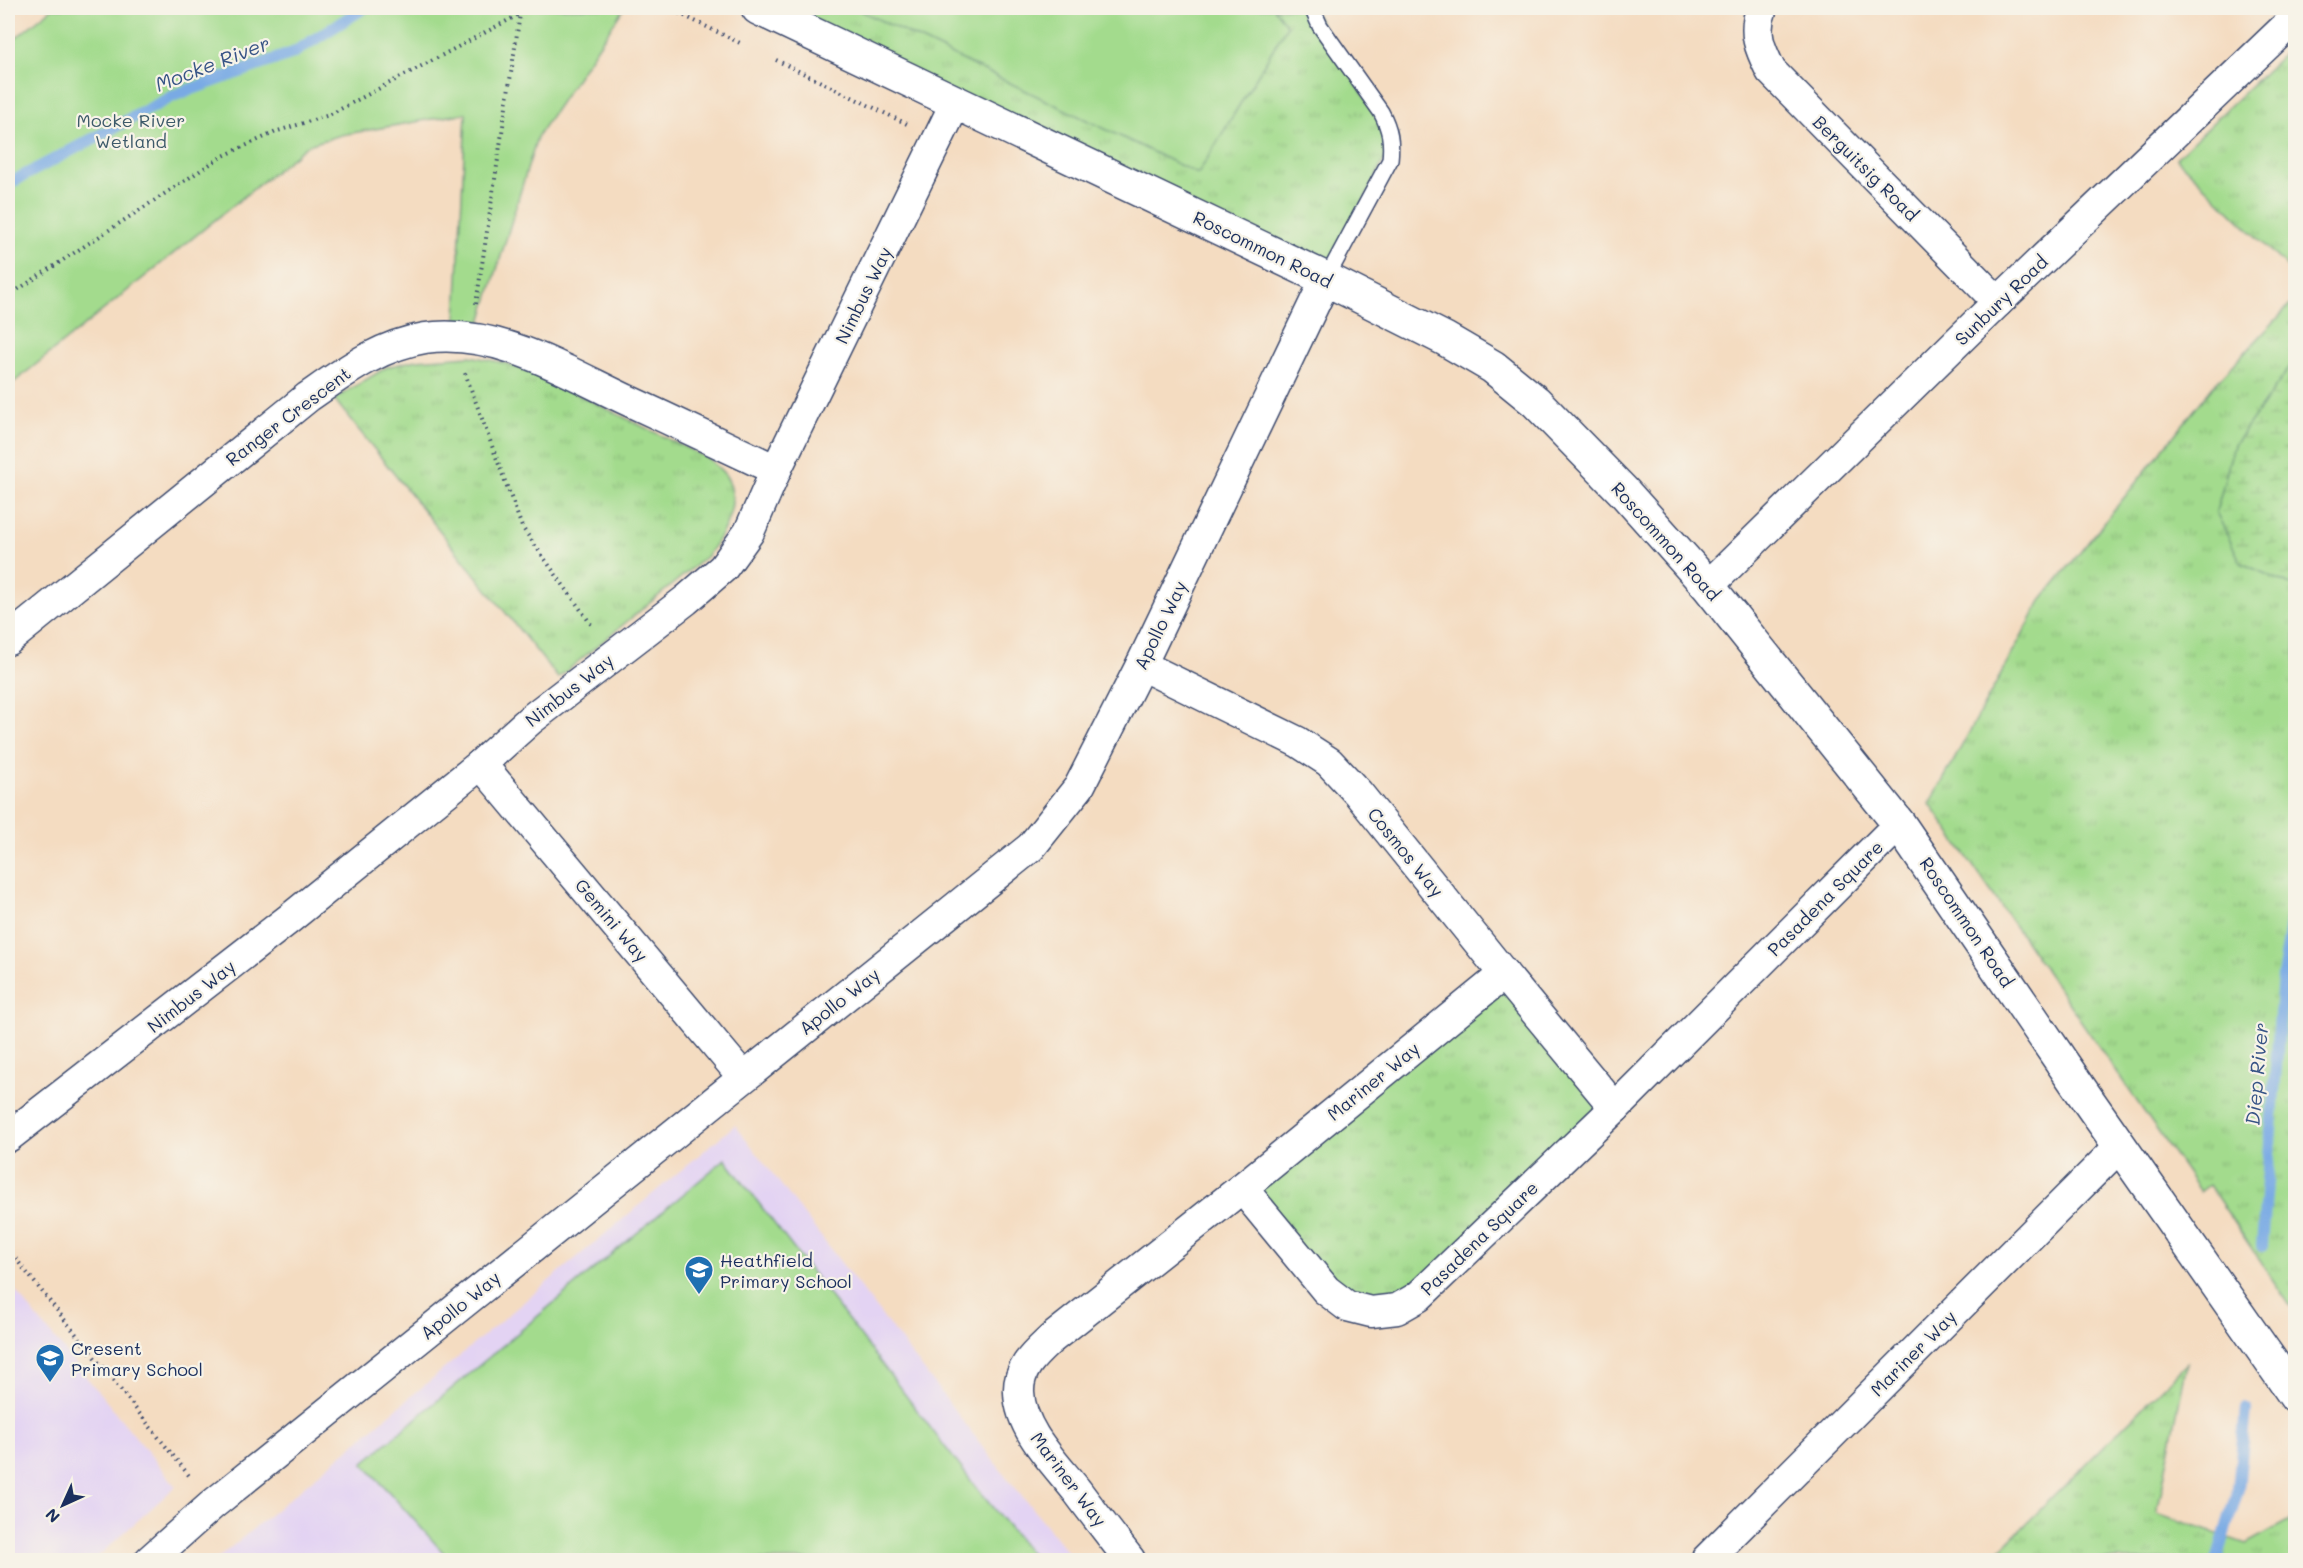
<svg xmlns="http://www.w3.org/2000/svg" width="2303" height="1568" viewBox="0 0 2303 1568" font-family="Mali,sans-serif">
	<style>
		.built { fill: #e3d3f3 }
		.grass { fill: url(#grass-tufts); stroke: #5f8576; stroke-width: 1.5 }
		.wetland { fill: url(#wetland-marsh); stroke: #5f8576; stroke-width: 1.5 }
		.green { fill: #a3db8d; stroke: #5f8576; stroke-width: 1.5 }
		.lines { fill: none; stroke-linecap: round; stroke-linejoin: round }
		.stream { stroke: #79aae4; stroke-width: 12 }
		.service-casing { stroke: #3c496d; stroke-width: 18 }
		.minor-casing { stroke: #3c496d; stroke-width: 33 }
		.tertiary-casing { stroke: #3c496d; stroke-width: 36 }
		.path { stroke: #3c496d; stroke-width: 4; stroke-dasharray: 1.5 4.5; stroke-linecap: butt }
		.service { stroke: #fff; stroke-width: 15 }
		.minor { stroke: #fff; stroke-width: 30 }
		.tertiary { stroke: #fff; stroke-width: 33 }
		.labels { text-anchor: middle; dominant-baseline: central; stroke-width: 4.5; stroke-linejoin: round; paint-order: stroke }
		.park-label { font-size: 18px; fill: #3d5a6a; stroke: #f7f3e8 }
		.street-label { font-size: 18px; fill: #1b2f5e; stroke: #f7f3e8 }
		.poi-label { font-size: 18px; fill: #1b2f5e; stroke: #f7f3e8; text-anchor: start }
		.water-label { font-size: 20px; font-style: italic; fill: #375486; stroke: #f7f3e8 }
	</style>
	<defs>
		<pattern id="grass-tufts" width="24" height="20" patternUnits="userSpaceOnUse" patternTransform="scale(1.5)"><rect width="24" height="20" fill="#a3db8d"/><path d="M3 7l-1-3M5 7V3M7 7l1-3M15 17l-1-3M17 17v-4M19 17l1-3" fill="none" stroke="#8cbc7c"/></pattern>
		<pattern id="wetland-marsh" width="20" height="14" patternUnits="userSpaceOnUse" patternTransform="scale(1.5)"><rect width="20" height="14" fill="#a3db8d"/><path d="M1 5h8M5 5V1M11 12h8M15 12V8" fill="none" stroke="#8cbc7c"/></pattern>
	</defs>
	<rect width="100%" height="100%" fill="#f7f3e8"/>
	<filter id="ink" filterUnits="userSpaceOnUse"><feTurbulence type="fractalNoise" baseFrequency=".0167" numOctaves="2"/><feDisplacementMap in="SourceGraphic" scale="12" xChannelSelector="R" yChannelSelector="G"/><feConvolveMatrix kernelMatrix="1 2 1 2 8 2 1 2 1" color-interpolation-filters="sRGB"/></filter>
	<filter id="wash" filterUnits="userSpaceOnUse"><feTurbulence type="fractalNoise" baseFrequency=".008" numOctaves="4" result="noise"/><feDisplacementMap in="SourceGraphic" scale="24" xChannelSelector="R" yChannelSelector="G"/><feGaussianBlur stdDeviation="1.35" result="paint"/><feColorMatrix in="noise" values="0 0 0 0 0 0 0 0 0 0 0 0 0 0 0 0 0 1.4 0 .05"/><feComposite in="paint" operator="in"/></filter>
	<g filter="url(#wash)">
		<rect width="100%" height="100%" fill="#f4dcc1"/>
		<!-- built -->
		<g class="built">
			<path d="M735,1125L996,1464L1074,1560H216Z"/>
			<path d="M8,1282L176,1486L94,1560H8Z"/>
		</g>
		<!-- grass -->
		<g class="grass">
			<path d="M759,8H1312L1392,143L1326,279Z"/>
			<path d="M2295,43V275L2176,158Z"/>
			<path d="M2295,300V1313L2209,1185L2200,1192L1930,804L2041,601L2216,383Z"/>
			<path d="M470,356L505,363L534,373L709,459C714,464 722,470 726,476C742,502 723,535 707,556L558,678L334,399L387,367L416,360Z"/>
			<path d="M1504,974L1615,1108L1418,1297L1347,1306L1242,1188Z"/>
			<path d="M2187,1363L2157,1513L2246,1544L2295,1517V1560H1990Z"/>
		</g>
		<!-- wetland -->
		<path class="wetland" d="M2295,360V587L2241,563L2216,512L2234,445Z"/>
		<!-- green -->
		<g class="green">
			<path d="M53,8H624L537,137L481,322L456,319L466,113L341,135L308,145L8,387V44Z"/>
			<path d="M855,8H1274L1287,26L1198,174Z"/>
			<path d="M725,1159L975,1486L1036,1560H450L363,1463Z"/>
		</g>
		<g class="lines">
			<!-- stream -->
			<g class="stream">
				<path d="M8,184L175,95L293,53L364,8"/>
				<path d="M2262,1246L2283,976L2292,918L2296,905"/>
				<path d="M2217,1560L2238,1489L2246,1409"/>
			</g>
		</g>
	</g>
	<g filter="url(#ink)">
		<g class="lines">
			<!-- service casing -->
			<g class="service-casing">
				<path id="service" d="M1312,8L1320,26L1381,112C1390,129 1392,141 1390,160L1326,279"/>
			</g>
			<!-- minor casing -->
			<g class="minor-casing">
				<g id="minor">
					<path d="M1762,8C1752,32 1760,49 1771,71L1998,302"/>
					<path d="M1708,586L1998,302L2296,17"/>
					<path d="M8,640L308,397C344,372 380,345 425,338C497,328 565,371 627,400C677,423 727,447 776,470"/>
					<path d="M1141,665L1298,742L1329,762L1358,793L1504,974L1615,1108"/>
					<path d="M481,764L743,1077"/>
					<path d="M8,1137L289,919L481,764L530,720L686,600L723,568L749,532L776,470L956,102"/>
					<path d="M1242,1188L1326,1290L1347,1306L1371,1312L1397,1309L1418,1297L1615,1108L1899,824"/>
					<path d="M150,1560L212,1505L1031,847L1079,787L1141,665L1326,279"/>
					<path d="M1130,1560C1112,1537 1094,1514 1077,1491C1055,1463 1020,1430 1019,1392C1018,1368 1035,1354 1051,1339L1242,1188L1504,974"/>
					<path d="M1706,1560L2120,1146"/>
				</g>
			</g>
			<!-- tertiary casing -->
			<g class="tertiary-casing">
				<path id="tertiary" d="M758,8L1326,279L1445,339L1493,367L1536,402L1624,492L1708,586L1899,824L2087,1099L2296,1397"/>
			</g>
			<!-- path -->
			<g class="path">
				<path d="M668,8L742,44"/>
				<path d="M776,60L907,124"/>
				<path d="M8,296L221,157L278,131L329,115L520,14L524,8"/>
				<path d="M476,304L520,14"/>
				<path d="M465,373L522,527L593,627"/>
				<path d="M8,1249L191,1478"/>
			</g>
			<!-- service -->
			<use href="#service" class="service"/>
			<!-- minor -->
			<use href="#minor" class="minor"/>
			<!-- tertiary -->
			<use href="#tertiary" class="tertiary"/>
		</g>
	</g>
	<!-- icons -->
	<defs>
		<g id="school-pin" transform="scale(1.5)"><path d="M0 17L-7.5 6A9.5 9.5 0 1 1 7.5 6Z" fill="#1f6fb2" stroke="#f7f3e8"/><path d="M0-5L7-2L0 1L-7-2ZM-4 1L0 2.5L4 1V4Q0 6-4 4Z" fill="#fff"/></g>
	</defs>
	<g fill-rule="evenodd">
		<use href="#school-pin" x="699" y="1270"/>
		<use href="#school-pin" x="50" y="1358"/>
	</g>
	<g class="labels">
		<!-- park labels -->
		<g class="park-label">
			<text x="131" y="120">Mocke River<tspan x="131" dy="21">Wetland</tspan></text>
		</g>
		<!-- street labels -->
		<g class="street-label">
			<text transform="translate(1866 168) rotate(45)">Berguitsig Road</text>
			<text transform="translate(1263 249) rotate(26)">Roscommon Road</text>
			<text transform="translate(863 295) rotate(-64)">Nimbus Way</text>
			<text transform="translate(2001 300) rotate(-44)">Sunbury Road</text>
			<text transform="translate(288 416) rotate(-37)">Ranger Crescent</text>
			<text transform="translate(1666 541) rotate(48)">Roscommon Road</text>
			<text transform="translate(1160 625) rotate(-64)">Apollo Way</text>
			<text transform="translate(569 690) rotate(-38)">Nimbus Way</text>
			<text transform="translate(1406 852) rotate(51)">Cosmos Way</text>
			<text transform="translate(1825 898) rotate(-45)">Pasadena Square</text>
			<text transform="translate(612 920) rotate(50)">Gemini Way</text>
			<text transform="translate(1967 922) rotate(56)">Roscommon Road</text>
			<text transform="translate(191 996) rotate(-38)">Nimbus Way</text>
			<text transform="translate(839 1001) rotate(-38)">Apollo Way</text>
			<text transform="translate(1373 1081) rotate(-39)">Mariner Way</text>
			<text transform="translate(1479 1238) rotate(-44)">Pasadena Square</text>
			<text transform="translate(460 1305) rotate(-39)">Apollo Way</text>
			<text transform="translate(1913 1353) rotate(-45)">Mariner Way</text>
			<text transform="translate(1069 1479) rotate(53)">Mariner Way</text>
		</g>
		<!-- poi labels -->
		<g class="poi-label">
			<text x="720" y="1260">Heathfield<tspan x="720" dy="21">Primary School</tspan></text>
			<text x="71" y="1348">Cresent<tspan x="71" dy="21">Primary School</tspan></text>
		</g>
		<!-- water labels -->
		<g class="water-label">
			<text transform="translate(212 63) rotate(-21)">Mocke River</text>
			<text transform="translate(2256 1074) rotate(-85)">Diep River</text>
		</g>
	</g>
	<!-- margin -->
	<rect width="2303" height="1568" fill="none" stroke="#f7f3e8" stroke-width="30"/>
	<!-- north arrow -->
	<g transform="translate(63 1505) rotate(225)" stroke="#f7f3e8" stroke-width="4.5" paint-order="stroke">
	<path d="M0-4.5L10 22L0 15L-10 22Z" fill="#1b2f5e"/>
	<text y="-9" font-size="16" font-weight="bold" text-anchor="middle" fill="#1b2f5e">N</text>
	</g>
</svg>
